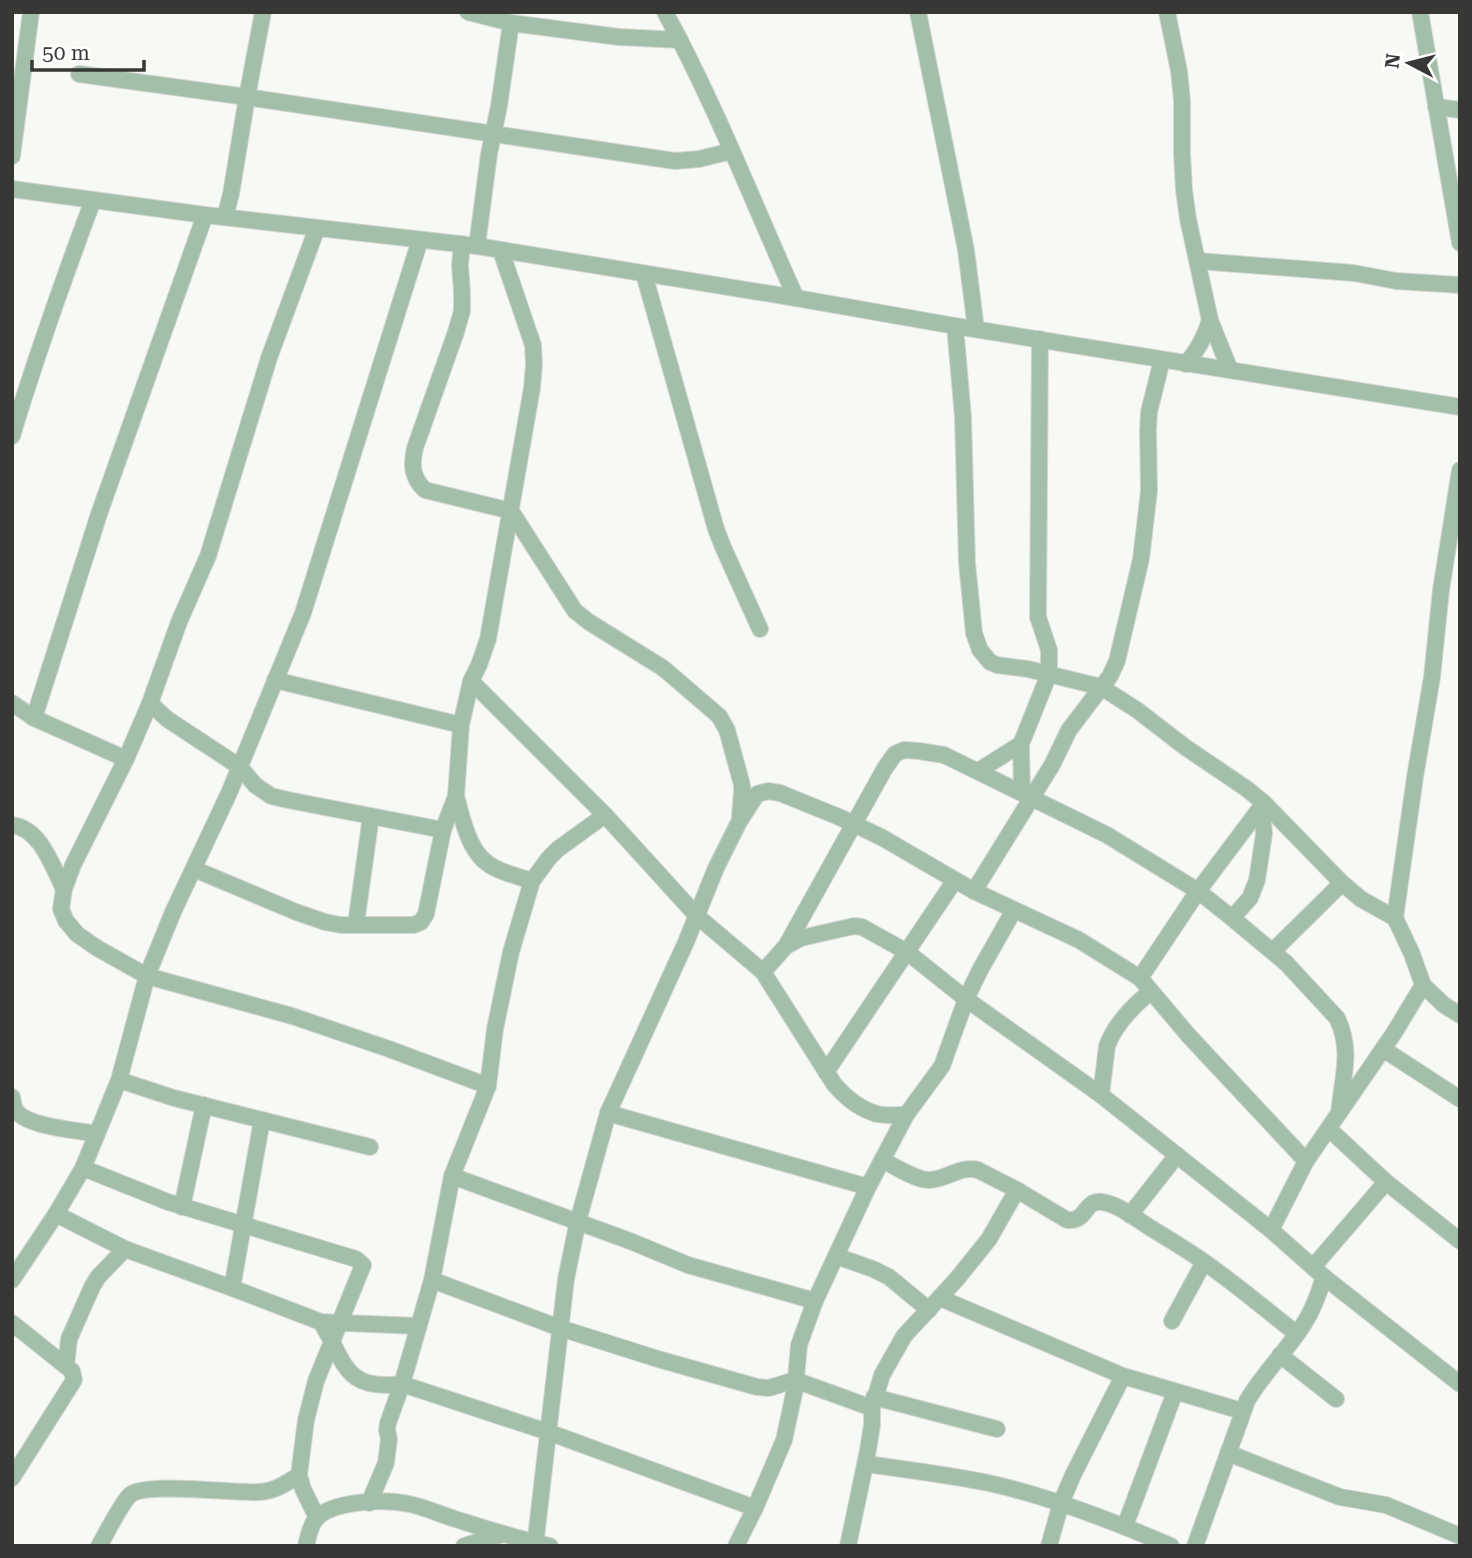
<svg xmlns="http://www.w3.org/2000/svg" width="1472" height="1558" viewBox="0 0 1472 1558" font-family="'Roboto Serif',serif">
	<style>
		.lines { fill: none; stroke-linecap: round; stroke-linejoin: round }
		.minor-casing { stroke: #d4d7d2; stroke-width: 18 }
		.minor { stroke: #a3bfaa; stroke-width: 16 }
	</style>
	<rect width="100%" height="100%" fill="#f7faf4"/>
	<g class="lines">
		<!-- minor casing -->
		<g class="minor-casing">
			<g id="minor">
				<path d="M468,12L511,23L499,106L489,154L477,246"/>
				<path d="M665,12C715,104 753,202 796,298"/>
				<path d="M918,12L966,250L976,329"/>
				<path d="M1167,12L1179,71L1182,100V153L1184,190L1188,219L1210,320L1230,370"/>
				<path d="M1420,12L1460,243"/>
				<path d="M511,23L619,37L680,40"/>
				<path d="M79,74L247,97L675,161L699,159L732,151"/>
				<path d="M1436,107L1460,110"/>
				<path d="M12,156L31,12"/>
				<path d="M12,189L205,215L477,246L796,298L955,326L1460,407"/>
				<path d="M225,217L231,194L247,97L263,12"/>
				<path d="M317,228L269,358L208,556L179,622L150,703L126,759L73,865L64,889L61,909L66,921L77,934L97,948L147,976L292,1016L389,1049L488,1086"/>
				<path d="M462,244L460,265L462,292V311L456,332L415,448C411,465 412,478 425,490L511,511L575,611L589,622L663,668L719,716L727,730L742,785V792L740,816"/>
				<path d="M1198,261L1354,273L1396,281L1460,285"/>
				<path d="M644,274L716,529L723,547L760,629"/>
				<path d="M955,326L963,417L967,563L974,633L980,650L990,662L997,665L1028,669L1101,687L1137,710L1185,747L1247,789L1264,803L1342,883L1361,899L1395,918L1412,954L1423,985L1444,1005L1460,1015"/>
				<path d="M1186,364C1198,350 1205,337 1210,320"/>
				<path d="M12,436C36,356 64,278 93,200"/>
				<path d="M275,680L461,725"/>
				<path d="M471,681L605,815L697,916L763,972L834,1084C845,1097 860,1109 877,1114C886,1116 897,1115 906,1115"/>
				<path d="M12,703L34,718L126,759"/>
				<path d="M150,703L167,719L240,767L255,785L271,796L288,800L443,830"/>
				<path d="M34,718L99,514L205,215"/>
				<path d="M978,771L1021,744"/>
				<path d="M1022,792L1021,744L1049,674V650L1038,617L1040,339"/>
				<path d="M456,796C463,821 469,856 495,868C507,874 520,877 532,881"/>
				<path d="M12,825C41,829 52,866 64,889"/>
				<path d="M194,869L296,912L325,922L341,925H413L421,922L426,914L443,830L456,796L461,725L471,681L479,665L488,639L532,388L534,364L533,345L501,251"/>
				<path d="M974,891L1052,765L1069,730L1110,676L1117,661L1141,559L1149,491L1148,430L1149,412L1162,360"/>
				<path d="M1232,918L1250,898L1257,880L1264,834L1263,822L1259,810"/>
				<path d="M1395,918L1415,777L1432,677L1441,590L1460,470"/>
				<path d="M356,924L371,816"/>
				<path d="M786,946L801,938L854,926L862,927L907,952L966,999L1101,1095L1271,1230L1324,1277L1460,1384"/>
				<path d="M1273,951L1342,883"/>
				<path d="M763,972L786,946L885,768L895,754L904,750L919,751L944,755L1107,835L1198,891L1232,918L1286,963L1337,1018C1353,1051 1342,1079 1339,1113"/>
				<path d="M1140,978L1198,891L1264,803"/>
				<path d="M1383,1049L1460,1099"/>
				<path d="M826,1072L955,880"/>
				<path d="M119,1080L174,1098L370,1147"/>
				<path d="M1101,1095L1107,1046C1115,1024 1132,1007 1150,992"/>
				<path d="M12,1097C13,1101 13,1105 15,1109C24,1127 77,1130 97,1134"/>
				<path d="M608,1113L868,1187"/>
				<path d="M1329,1129L1386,1182L1460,1241"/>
				<path d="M882,1160C895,1166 915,1180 929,1180C946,1180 961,1165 978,1170L1017,1190L1067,1220C1088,1222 1083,1200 1102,1202C1118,1204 1135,1218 1149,1227C1167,1238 1186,1249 1204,1262C1236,1284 1266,1310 1297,1334"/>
				<path d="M83,1168L168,1202L356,1259L363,1265L316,1381L306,1420L299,1475L303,1489L317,1518"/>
				<path d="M452,1176L630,1241L688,1265L815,1301"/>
				<path d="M182,1207L204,1105"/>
				<path d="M56,1214L125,1249L232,1288L321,1322L418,1326"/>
				<path d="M1130,1215L1177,1155"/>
				<path d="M1271,1230L1306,1161L1394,1033L1423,985"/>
				<path d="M836,1256L873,1269L889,1277L929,1310"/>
				<path d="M1313,1267L1386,1182"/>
				<path d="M12,1280L56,1214L83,1168L119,1080L147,976L173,912L229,793L303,613L420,240"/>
				<path d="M432,1280L560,1328L658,1359L757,1387L769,1388L795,1380L872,1408"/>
				<path d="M232,1288L262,1120"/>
				<path d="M940,1298L1123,1376L1242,1411"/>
				<path d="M1172,1321L1204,1262"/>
				<path d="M321,1322C346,1363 344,1391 402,1384L548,1432L755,1508"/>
				<path d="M12,1323L72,1371L74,1380L12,1478"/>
				<path d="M1280,1355L1336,1399"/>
				<path d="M66,1366L69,1339L92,1287L98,1277L125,1249"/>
				<path d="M874,1397L997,1429"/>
				<path d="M1228,1453L1340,1497L1386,1505L1460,1536"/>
				<path d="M866,1464C908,1470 951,1475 993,1484C1054,1498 1113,1521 1171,1546"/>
				<path d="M369,1503L386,1463L389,1439L387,1430L388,1423L402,1384L432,1280L452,1176L488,1086L495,1029L511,952L532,881L549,858L558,849L605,815"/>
				<path d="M1125,1526L1175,1392"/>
				<path d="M99,1546C106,1534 122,1502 130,1495C146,1481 235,1494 260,1492C275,1491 287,1483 299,1475"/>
				<path d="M306,1546C308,1537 310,1527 315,1520C331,1500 386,1499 409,1504C424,1507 440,1514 455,1519C487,1529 518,1539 550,1546"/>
				<path d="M464,1546L503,1534"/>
				<path d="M535,1546L566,1279L578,1221L608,1113L686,942L716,868L739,822L757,794L768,791L780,793L839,817L881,837L974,891L1079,940L1140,978L1189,1036L1306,1161"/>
				<path d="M736,1546L755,1508L784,1440L795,1389L799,1345L815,1301L868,1187L906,1115L942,1066L966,999L980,970L1014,910"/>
				<path d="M848,1546L868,1450L872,1425V1408L882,1375L904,1336L956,1280L989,1239L1017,1190"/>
				<path d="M1049,1546L1061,1503L1073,1475L1123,1376"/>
				<path d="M1195,1546L1247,1401C1263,1373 1288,1350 1305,1322C1314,1308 1319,1293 1324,1277"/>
			</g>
		</g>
		<!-- minor -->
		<use href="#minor" class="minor"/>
	</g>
	<!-- border -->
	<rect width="1472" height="1558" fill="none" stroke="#373835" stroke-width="28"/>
	<!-- north arrow -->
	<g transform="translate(1409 63) rotate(277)" stroke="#ffffff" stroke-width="5" paint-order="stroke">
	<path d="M0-5L12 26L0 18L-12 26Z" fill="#373835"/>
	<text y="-10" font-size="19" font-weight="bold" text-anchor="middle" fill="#373835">N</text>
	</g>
	<!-- scale -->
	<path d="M32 60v10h112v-10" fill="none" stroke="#373835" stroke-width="3.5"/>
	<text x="42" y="60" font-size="21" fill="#373835" stroke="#ffffff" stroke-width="5" paint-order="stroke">50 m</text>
</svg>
